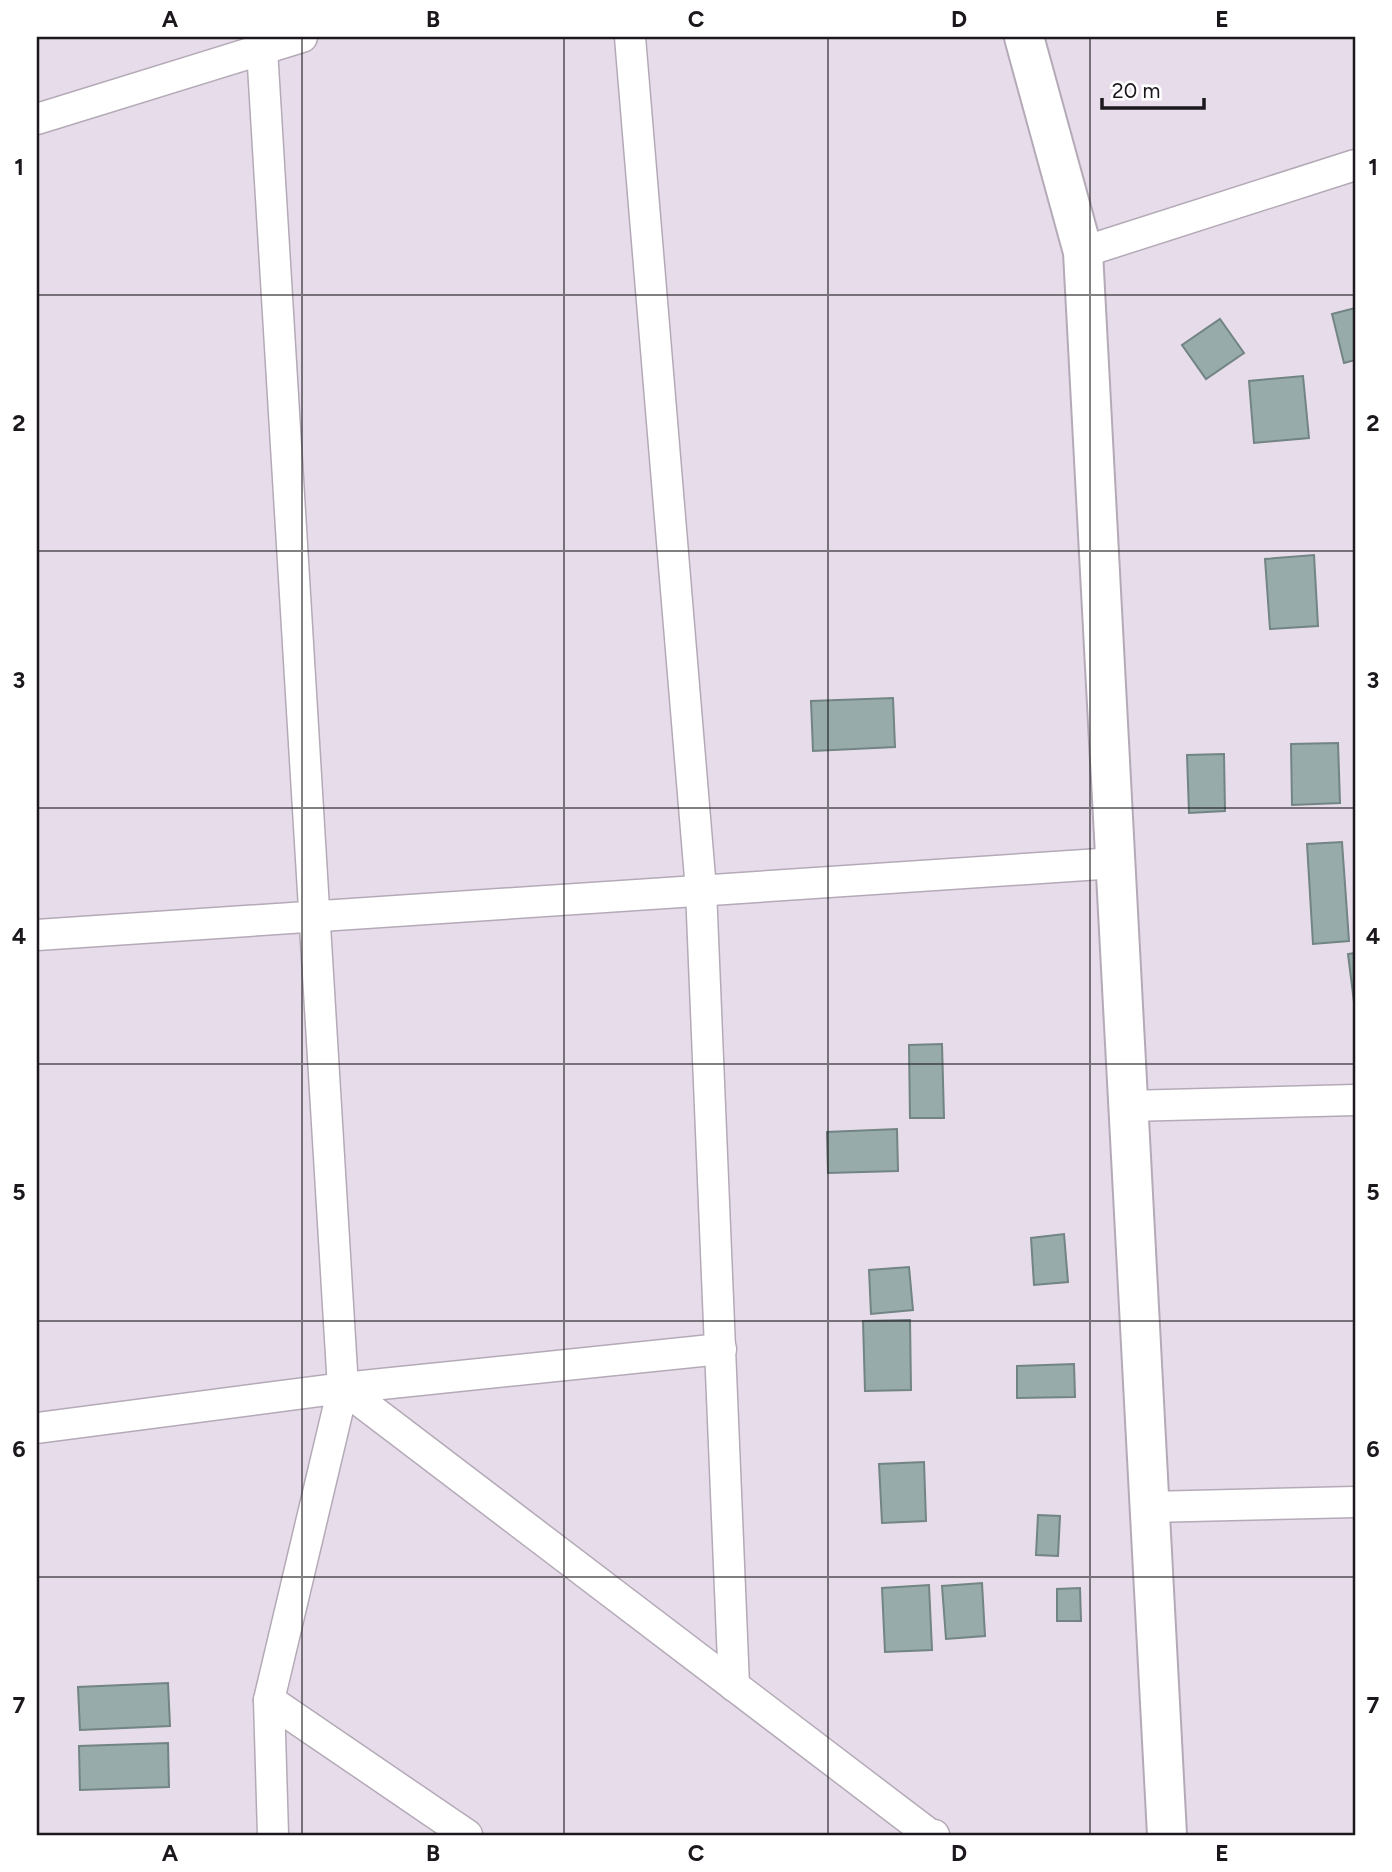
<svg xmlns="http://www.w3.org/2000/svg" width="1392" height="1872" viewBox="0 0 1392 1872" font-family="Figtree,sans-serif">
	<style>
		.building { fill: #98abab; stroke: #728484; stroke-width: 2 }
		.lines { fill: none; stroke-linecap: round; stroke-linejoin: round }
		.street-casing { stroke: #b4aab7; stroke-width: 33 }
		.secondary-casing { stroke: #b4aab7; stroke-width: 42 }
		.street { stroke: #fff; stroke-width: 30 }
		.secondary { stroke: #fff; stroke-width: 38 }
		.grid { fill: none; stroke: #1b171c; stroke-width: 2; stroke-opacity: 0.55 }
		.neatline { fill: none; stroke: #1b171c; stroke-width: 2.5 }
		.grid-label { font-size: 23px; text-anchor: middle; font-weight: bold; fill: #1b171c }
	</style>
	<rect width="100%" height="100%" fill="#e7ddea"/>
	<!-- building -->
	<g class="building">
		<path d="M1355,308V360L1344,363L1332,314Z"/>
		<path d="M1220,319L1244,353L1206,379L1182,345Z"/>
		<path d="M1303,376L1309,438L1254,443L1249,381Z"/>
		<path d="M1314,555L1318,626L1270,629L1265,559Z"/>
		<path d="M893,698L895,747L813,751L811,701Z"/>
		<path d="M1338,743L1340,803L1292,805L1291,744Z"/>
		<path d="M1224,754L1225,811L1189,813L1187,755Z"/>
		<path d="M1342,842L1349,941L1313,944L1307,844Z"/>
		<path d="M1355,953V1002H1354L1348,954Z"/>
		<path d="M942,1044L944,1118H910L909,1045Z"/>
		<path d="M897,1129L898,1171L828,1173L827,1132Z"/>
		<path d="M1064,1234L1068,1282L1034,1285L1031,1238Z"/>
		<path d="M909,1267L913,1310L871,1314L869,1270Z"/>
		<path d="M910,1320L911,1390L865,1391L863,1321Z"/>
		<path d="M1074,1364L1075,1397L1017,1398V1366Z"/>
		<path d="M924,1462L926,1521L882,1523L879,1464Z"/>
		<path d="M1038,1515L1060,1516L1058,1556L1036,1555Z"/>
		<path d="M982,1583L985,1636L946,1639L942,1586Z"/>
		<path d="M929,1585L932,1650L885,1652L882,1588Z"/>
		<path d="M1080,1588L1081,1621H1057V1589Z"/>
		<path d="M168,1683L170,1726L80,1730L78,1687Z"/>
		<path d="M168,1743L169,1787L80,1790L79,1746Z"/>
	</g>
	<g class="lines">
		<!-- street casing -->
		<g class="street-casing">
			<g id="street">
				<path d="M630,37L701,890L734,1686"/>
				<path d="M262,49L343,1388L269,1700L273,1835"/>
				<path d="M37,119L302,37"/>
				<path d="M1083,252L1355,165"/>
				<path d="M37,935L1115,863"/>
				<path d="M1128,1106L1355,1100"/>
				<path d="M343,1388L929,1834L934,1835"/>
				<path d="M37,1428L343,1388L721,1349"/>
				<path d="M1150,1507L1355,1502"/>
				<path d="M269,1700L467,1835"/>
			</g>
		</g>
		<!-- secondary casing -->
		<g class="secondary-casing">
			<path id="secondary" d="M1024,37L1083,252L1167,1835"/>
		</g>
		<!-- street -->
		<use href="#street" class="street"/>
		<!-- secondary -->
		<use href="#secondary" class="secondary"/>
	</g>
	<!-- grid -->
	<path class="grid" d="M302,37V1835M564,37V1835M828,37V1835M1090,37V1835M37,295H1355M37,551H1355M37,808H1355M37,1064H1355M37,1321H1355M37,1577H1355"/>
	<!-- border -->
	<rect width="1392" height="1872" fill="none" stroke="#ffffff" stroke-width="77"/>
	<!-- scale -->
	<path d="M1102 98v10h102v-10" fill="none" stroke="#1b171c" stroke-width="3.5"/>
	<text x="1112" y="98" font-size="21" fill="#1b171c" stroke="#ffffff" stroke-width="5" paint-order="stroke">20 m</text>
	<rect x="38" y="38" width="1316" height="1796" class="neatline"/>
	<g class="grid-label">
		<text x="170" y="27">A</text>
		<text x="433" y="27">B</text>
		<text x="696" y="27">C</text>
		<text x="959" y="27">D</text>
		<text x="1222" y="27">E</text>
		<text x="19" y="175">1</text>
		<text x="1373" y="175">1</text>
		<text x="19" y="431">2</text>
		<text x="1373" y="431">2</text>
		<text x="19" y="688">3</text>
		<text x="1373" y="688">3</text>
		<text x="19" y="944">4</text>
		<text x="1373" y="944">4</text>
		<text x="19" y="1200">5</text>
		<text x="1373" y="1200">5</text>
		<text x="19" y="1457">6</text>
		<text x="1373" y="1457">6</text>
		<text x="19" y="1713">7</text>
		<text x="1373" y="1713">7</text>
		<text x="170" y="1861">A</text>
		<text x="433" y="1861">B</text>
		<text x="696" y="1861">C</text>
		<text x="959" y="1861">D</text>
		<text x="1222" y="1861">E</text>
	</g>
</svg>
